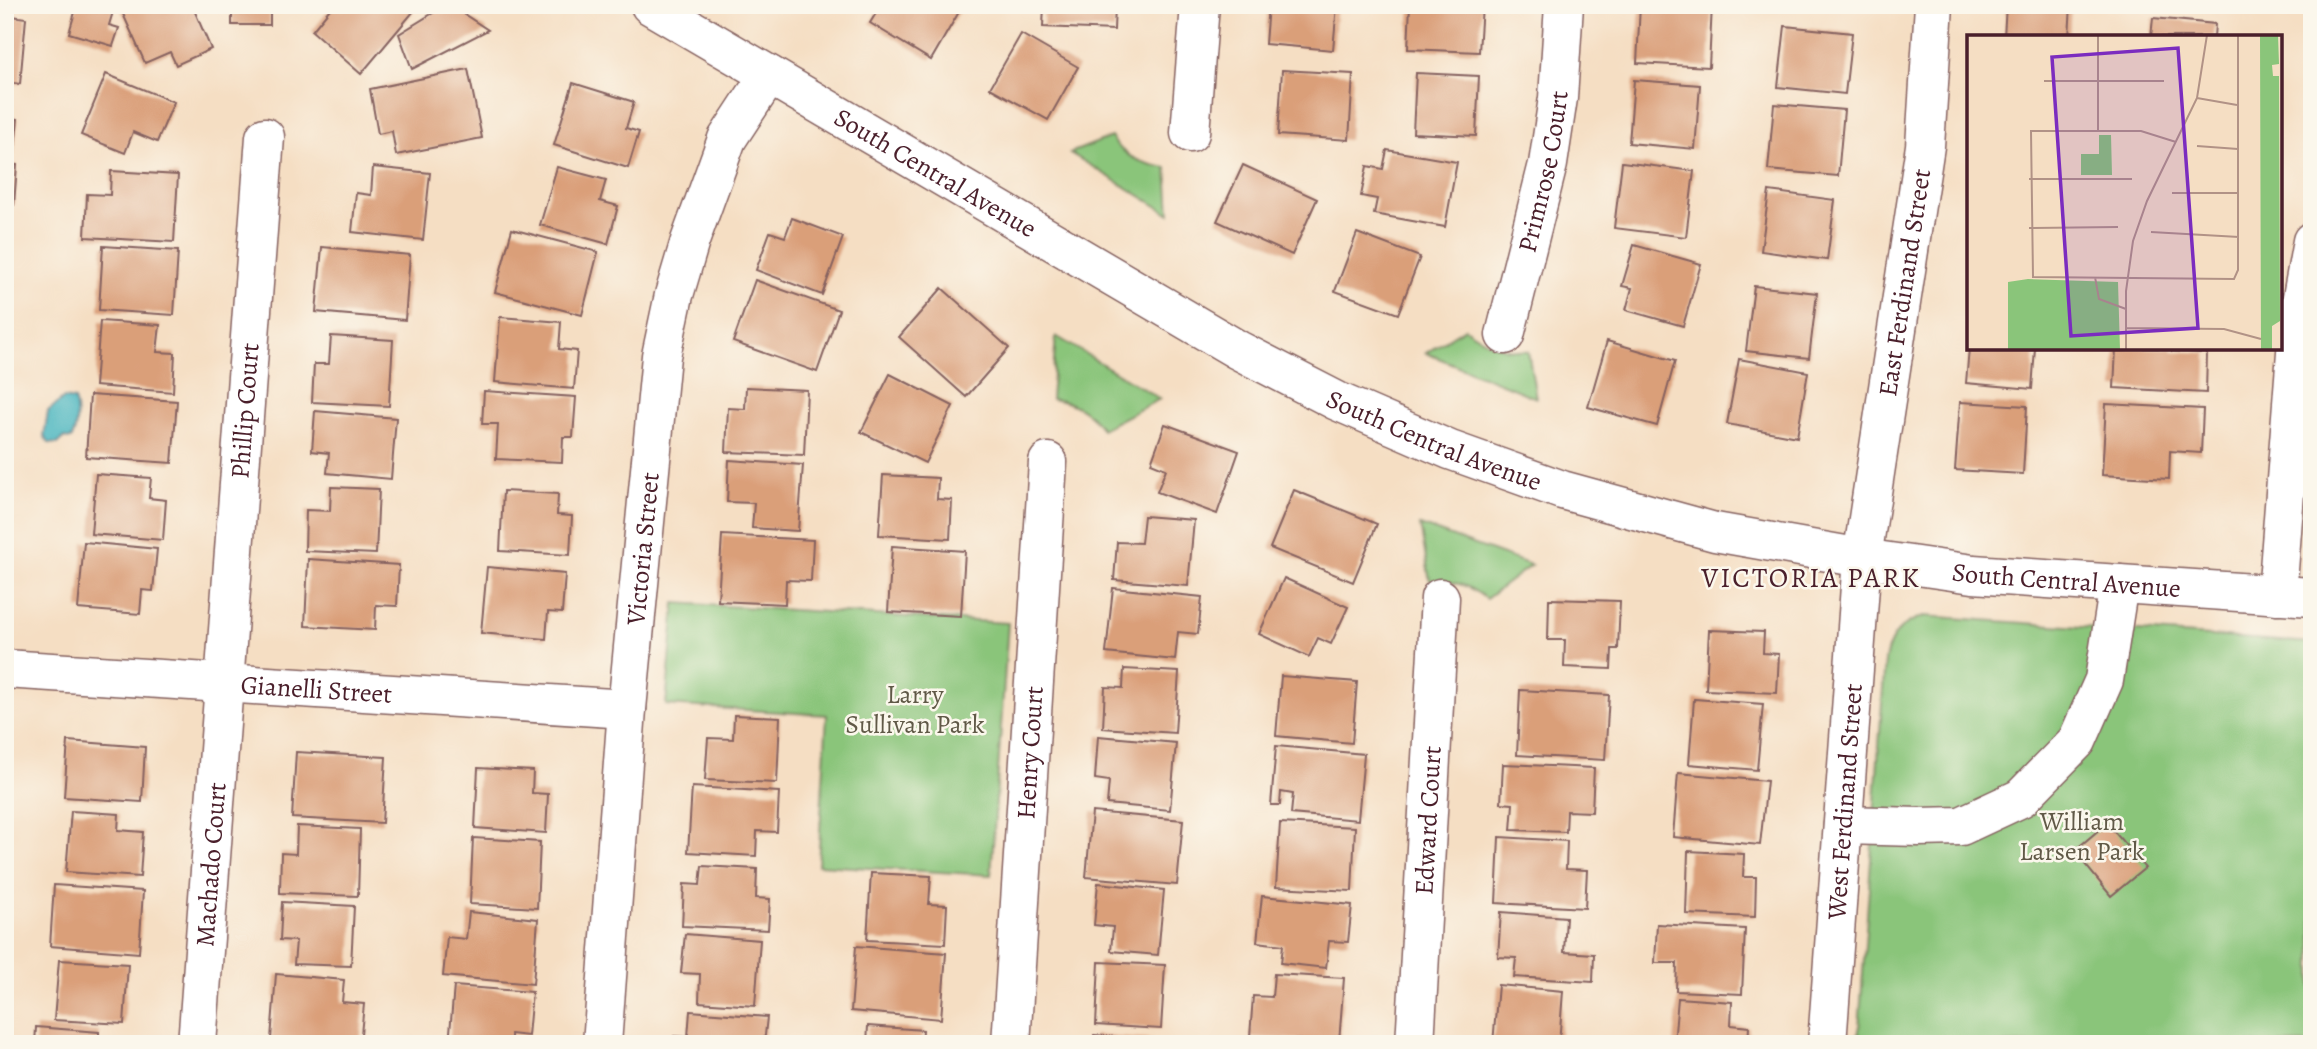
<svg xmlns="http://www.w3.org/2000/svg" width="2317" height="1049" viewBox="0 0 2317 1049" font-family="Alegreya,serif">
	<style>
		.green { fill: #8ac57a; stroke: #6a7252; stroke-width: 2 }
		.water { fill: #43b3be; stroke: #466974; stroke-width: 2 }
		.building { fill: #da9f79 }
		.lines { fill: none; stroke-linecap: round; stroke-linejoin: round }
		.minor-casing { stroke: #866260; stroke-width: 41 }
		.minor { stroke: #fff; stroke-width: 38 }
		.labels { text-anchor: middle; dominant-baseline: central; stroke-width: 5; stroke-linejoin: round; paint-order: stroke }
		.street-label { font-size: 26px; fill: #4a1f2b; stroke: #fbf7ec }
		.park-label { font-size: 26px; fill: #605947; stroke: #fbf7ec }
		.neighbourhood-label { font-size: 28px; letter-spacing: 2px; fill: #4a1f2b; stroke: #fbf7ec }
		.inset-road { fill: none; stroke: #b19286; stroke-width: 2 }
		.view { fill: #7b2cbf; fill-opacity: 0.15; stroke: #7b2cbf; stroke-width: 3.5 }
		.inset-edge { fill: none; stroke: #4a1f2b; stroke-width: 3.5 }
	</style>
	<rect width="100%" height="100%" fill="#fbf7ec"/>
	<filter id="ink" filterUnits="userSpaceOnUse"><feTurbulence type="fractalNoise" baseFrequency=".0143" numOctaves="2"/><feDisplacementMap in="SourceGraphic" scale="14" xChannelSelector="R" yChannelSelector="G"/><feConvolveMatrix kernelMatrix="1 2 1 2 8 2 1 2 1" color-interpolation-filters="sRGB"/></filter>
	<filter id="wash" filterUnits="userSpaceOnUse"><feTurbulence type="fractalNoise" baseFrequency=".00686" numOctaves="4" result="noise"/><feDisplacementMap in="SourceGraphic" scale="28" xChannelSelector="R" yChannelSelector="G"/><feGaussianBlur stdDeviation="1.57" result="paint"/><feColorMatrix in="noise" values="0 0 0 0 0 0 0 0 0 0 0 0 0 0 0 0 0 1.4 0 .05"/><feComposite in="paint" operator="in"/></filter>
	<g filter="url(#wash)">
		<rect width="100%" height="100%" fill="#f5dec3"/>
		<!-- green -->
		<g class="green">
			<path d="M1111,137C1124,158 1143,164 1167,168L1170,214L1070,153Z"/>
			<path d="M1465,328C1486,343 1502,351 1528,351L1536,398L1426,353Z"/>
			<path d="M1056,336L1160,399L1102,429C1089,411 1074,402 1051,399Z"/>
			<path d="M1420,525L1531,565L1486,599C1469,585 1453,580 1430,581Z"/>
			<path d="M675,603L1008,623L991,875L818,865L827,715L666,705Z"/>
			<path d="M1924,616L2312,643V1044H1858L1885,660C1890,636 1900,624 1924,616Z"/>
		</g>
		<!-- water -->
		<path class="water" d="M64,398L74,400C78,409 77,432 71,439L63,438L58,444L49,443L44,436L48,411Z"/>
		<g id="blocks">
			<!-- building -->
			<g class="building">
				<path d="M77,5H115L109,25L119,28L113,46L69,33Z"/>
				<path d="M119,5H192L211,49L176,65L170,52L145,63Z"/>
				<path d="M232,5H294V10H270V25H232Z"/>
				<path d="M333,5H419L361,74L312,31Z"/>
				<path d="M446,5H450L488,30L412,69L399,34Z"/>
				<path d="M881,5H963L931,60L870,23Z"/>
				<path d="M1044,5H1115L1114,30L1043,27Z"/>
				<path d="M1268,5H1337L1333,50L1265,44Z"/>
				<path d="M1410,5H1482L1479,52L1408,49Z"/>
				<path d="M1640,5H1712L1709,67L1637,63Z"/>
				<path d="M2006,5H2071L2069,37H2004Z"/>
				<path d="M5,15L26,18L20,84L5,82Z"/>
				<path d="M2153,18L2215,24L2214,37H2151Z"/>
				<path d="M1785,26L1852,33L1845,94L1778,87Z"/>
				<path d="M1021,34L1078,67L1048,120L990,88Z"/>
				<path d="M468,69L482,138L396,155L392,131L378,134L370,89Z"/>
				<path d="M1282,70L1353,74L1349,140L1278,135Z"/>
				<path d="M1416,73L1479,76L1476,136L1413,133Z"/>
				<path d="M106,74L174,102L157,142L133,132L125,153L81,135Z"/>
				<path d="M1634,80L1700,85L1695,149L1629,143Z"/>
				<path d="M573,83L634,102L626,128L639,132L628,168L554,145Z"/>
				<path d="M1774,104L1844,110L1838,176L1768,170Z"/>
				<path d="M5,118L18,119L14,156H5Z"/>
				<path d="M1387,150L1457,162L1445,227L1374,214L1377,199L1361,196L1367,166L1383,169Z"/>
				<path d="M1622,162L1694,171L1686,237L1614,228Z"/>
				<path d="M5,164L17,165L14,205H5Z"/>
				<path d="M1243,165L1317,199L1292,255L1217,221Z"/>
				<path d="M373,167L430,173L423,240L352,232L356,193L371,195Z"/>
				<path d="M557,167L606,180L600,201L618,206L608,244L540,225Z"/>
				<path d="M111,171L178,175L174,242L85,237L87,194L110,195Z"/>
				<path d="M1769,191L1835,200L1827,260L1761,251Z"/>
				<path d="M792,218L843,237L822,295L756,270L770,232L785,237Z"/>
				<path d="M512,229L598,252L582,315L495,292Z"/>
				<path d="M1357,233L1420,257L1398,314L1335,291Z"/>
				<path d="M1634,245L1701,264L1683,326L1626,310L1632,288L1622,286Z"/>
				<path d="M103,246L178,251L174,315L99,310Z"/>
				<path d="M322,247L410,255L405,320L316,312Z"/>
				<path d="M755,280L839,310L817,372L733,342Z"/>
				<path d="M1754,286L1817,293L1809,358L1746,351Z"/>
				<path d="M942,288L1009,348L966,397L899,337Z"/>
				<path d="M500,317L561,322L559,349L577,351L574,389L495,382Z"/>
				<path d="M100,321L160,325L157,352L175,353L173,392L95,386Z"/>
				<path d="M331,336L393,340L389,406L312,402L314,364H329Z"/>
				<path d="M1607,341L1675,361L1657,426L1588,407Z"/>
				<path d="M1969,348H2035L2032,389L1966,383Z"/>
				<path d="M2116,348H2172V351L2207,353L2206,393L2114,388Z"/>
				<path d="M1739,359L1808,372L1797,437L1727,424Z"/>
				<path d="M890,374L953,406L925,463L861,432Z"/>
				<path d="M746,387L807,390L804,455L726,452L728,408L745,409Z"/>
				<path d="M484,391L576,397L573,437H563L562,462L496,459L498,424H482Z"/>
				<path d="M90,395L177,401L172,463L86,457Z"/>
				<path d="M1960,402L2027,406L2023,474L1955,470Z"/>
				<path d="M2106,404L2203,409L2201,453L2170,451L2169,479L2102,475Z"/>
				<path d="M315,411L396,418L391,479L327,473L329,453L312,451Z"/>
				<path d="M1165,424L1239,451L1217,514L1157,492L1166,469L1151,463Z"/>
				<path d="M729,460L803,465L798,531L752,528L754,503L727,502Z"/>
				<path d="M96,474L151,478L149,498L166,500L163,540L91,534Z"/>
				<path d="M883,475L938,478L937,499L952,500L950,539L879,535Z"/>
				<path d="M331,487L379,489L376,554L305,551L306,510L330,511Z"/>
				<path d="M1294,490L1377,524L1353,582L1270,548Z"/>
				<path d="M503,491L558,494L557,515L572,516L570,555L500,551Z"/>
				<path d="M1144,516L1194,520L1188,586L1114,580L1117,542L1141,543Z"/>
				<path d="M722,535L813,540L811,581L786,580L785,604L718,601Z"/>
				<path d="M84,542L157,549L153,591L142,590L140,614L78,609Z"/>
				<path d="M892,546L965,551L961,616L888,612Z"/>
				<path d="M308,559L399,565L397,606L376,605L375,630L305,626Z"/>
				<path d="M487,567L565,574L562,613L548,612L546,639L481,633Z"/>
				<path d="M1284,578L1348,607L1331,644L1318,638L1309,657L1259,634Z"/>
				<path d="M1113,588L1202,597L1198,634L1178,632L1175,660L1106,653Z"/>
				<path d="M1549,599L1620,601L1618,649H1612L1611,669L1564,667L1565,640H1548Z"/>
				<path d="M1709,630L1764,632L1763,653L1779,654L1777,693L1706,690Z"/>
				<path d="M1124,669L1179,672L1175,733L1103,728L1105,687L1123,688Z"/>
				<path d="M1281,676L1357,682L1352,743L1276,736Z"/>
				<path d="M1520,690L1609,695L1605,760L1517,755Z"/>
				<path d="M1694,699L1763,704L1757,770L1689,764Z"/>
				<path d="M734,715L780,717L777,783L705,780L708,738L733,739Z"/>
				<path d="M1098,736L1176,743L1170,810L1107,804L1109,781L1095,779Z"/>
				<path d="M68,741L145,747L142,802L64,797Z"/>
				<path d="M1276,746L1364,754L1358,820L1291,814L1293,794L1281,792L1280,805H1271Z"/>
				<path d="M296,752L386,757L382,823L292,818Z"/>
				<path d="M1503,764L1594,768L1592,812L1567,811L1566,832L1511,830L1513,804L1501,803Z"/>
				<path d="M478,768L533,771L532,793L548,794L546,833L475,828Z"/>
				<path d="M1678,773L1767,781L1760,845L1673,837Z"/>
				<path d="M692,787L779,792L777,832L757,831L756,856L688,852Z"/>
				<path d="M71,811L119,814L118,830L143,832L140,877L66,872Z"/>
				<path d="M1092,812L1183,820L1177,885L1086,877Z"/>
				<path d="M1280,823L1355,827L1352,891L1276,887Z"/>
				<path d="M2107,823L2145,868L2111,896L2074,851Z"/>
				<path d="M297,826L360,829L358,896L280,893L281,853L296,854Z"/>
				<path d="M1499,837L1567,841L1566,869L1587,870L1585,908L1496,903Z"/>
				<path d="M473,838L540,842L537,908L470,904Z"/>
				<path d="M1688,851L1744,854L1743,877H1756L1755,917L1686,914Z"/>
				<path d="M702,866L757,869L756,898L770,899L768,930L682,926L684,884L700,885Z"/>
				<path d="M871,873L931,876L929,904L947,905L945,944L867,940Z"/>
				<path d="M1098,883L1164,890L1158,955L1111,951L1113,927L1094,925Z"/>
				<path d="M54,885L143,891L139,953L50,946Z"/>
				<path d="M1262,896L1352,905L1348,942L1329,941L1326,968L1281,963L1283,945L1257,942Z"/>
				<path d="M282,902L354,906L351,966L294,964L296,941L280,940Z"/>
				<path d="M469,912L538,919L533,984L443,976L447,937L466,939Z"/>
				<path d="M1501,912L1566,917L1564,952L1594,954L1593,982L1514,977L1516,958L1498,957Z"/>
				<path d="M1657,924L1745,929L1742,994L1676,991L1677,963H1655Z"/>
				<path d="M685,934L760,940L755,1006L699,1002L700,974L681,973Z"/>
				<path d="M856,946L946,953L941,1019L851,1011Z"/>
				<path d="M59,960L128,964L124,1024L54,1020Z"/>
				<path d="M1099,962L1165,965L1161,1029L1096,1025Z"/>
				<path d="M276,974L344,980L342,1002L364,1004L360,1044H322L271,1039Z"/>
				<path d="M1274,974L1344,978L1339,1042L1250,1037L1253,996L1272,997Z"/>
				<path d="M1498,985L1563,991L1559,1044H1493Z"/>
				<path d="M454,986L532,992L528,1036L511,1034V1044H449Z"/>
				<path d="M1678,998L1732,1002L1731,1025L1749,1027L1748,1044H1674Z"/>
				<path d="M690,1011L767,1017L764,1044H673L674,1036L688,1037Z"/>
				<path d="M868,1026L923,1030L922,1044H867Z"/>
				<path d="M36,1027L99,1032V1044H35Z"/>
				<path d="M1094,1035L1152,1040V1044H1093Z"/>
			</g>
		</g>
	</g>
	<g filter="url(#ink)">
		<use href="#blocks" fill-opacity="0" stroke="#866260" stroke-width="2"/>
		<g class="lines">
			<!-- minor casing -->
			<g class="minor-casing">
				<g id="minor">
					<path id="s1" d="M650,5L1238,350L1337,401L1450,450L1562,490L1715,532L1862,558L1973,574L2312,597"/>
					<path d="M1190,133L1200,5"/>
					<path id="s2" d="M1505,335L1548,164L1558,98L1564,5"/>
					<path d="M2277,595L2299,314L2312,241"/>
					<path id="s3" d="M5,669L627,709"/>
					<path d="M1843,825L1919,827L1961,826L2021,798L2077,741L2104,680L2119,584"/>
					<path id="s4" d="M197,1044L265,137"/>
					<path id="s5" d="M602,1044L627,709L661,356L674,295L690,241L727,139L769,75"/>
					<path id="s6" d="M1011,1044L1048,462"/>
					<path id="s7" d="M1415,1044L1440,598"/>
					<path id="s8" d="M1827,1044L1862,558L1925,146L1934,5"/>
				</g>
			</g>
			<!-- minor -->
			<use href="#minor" class="minor"/>
		</g>
	</g>
	<g class="labels">
		<!-- street labels -->
		<g class="street-label">
			<text stroke="none"><textPath href="#s2" startOffset="168">Primrose Court</textPath></text>
			<text stroke="none"><textPath href="#s1" startOffset="331">South Central Avenue</textPath></text>
			<text stroke="none"><textPath href="#s8" startOffset="766">East Ferdinand Street</textPath></text>
			<text stroke="none"><textPath href="#s4" startOffset="635">Phillip Court</textPath></text>
			<text stroke="none"><textPath href="#s1" startOffset="898">South Central Avenue</textPath></text>
			<text stroke="none"><textPath href="#s5" startOffset="497">Victoria Street</textPath></text>
			<text stroke="none"><textPath href="#s1" startOffset="1549">South Central Avenue</textPath></text>
			<text stroke="none"><textPath href="#s3" startOffset="312">Gianelli Street</textPath></text>
			<text stroke="none"><textPath href="#s6" startOffset="292">Henry Court</textPath></text>
			<text stroke="none"><textPath href="#s8" startOffset="243">West Ferdinand Street</textPath></text>
			<text stroke="none"><textPath href="#s7" startOffset="224">Edward Court</textPath></text>
			<text stroke="none"><textPath href="#s4" startOffset="180">Machado Court</textPath></text>
		</g>
		<!-- park labels -->
		<g class="park-label">
			<text x="915" y="694">Larry<tspan x="915" dy="30">Sullivan Park</tspan></text>
			<text x="2082" y="821">William<tspan x="2082" dy="30">Larsen Park</tspan></text>
		</g>
		<!-- neighbourhood labels -->
		<g class="neighbourhood-label">
			<text x="1811" y="578">VICTORIA PARK</text>
		</g>
	</g>
	<!-- overview -->
	<g transform="translate(1967 35)">
		<rect width="315" height="315" fill="#f5dec3"/>
		<path d="M293,0H311L312,29L305,30L306,41H312L313,286L305,291V315H294ZM132,100H144L145,140H114V119H132ZM61,244L151,247L153,315H41V247Z" fill="#8ac57a"/>
		<path class="inset-road" d="M131,0V95M77,46H197M230,63L270,70M209,107L174,96H64L66,242L267,244L271,235V0M230,111L271,114M62,144H165M205,158H271M0,165V249M62,193L151,192M184,197L272,202M128,242L132,264L159,274M159,293L257,294L294,304M159,315V256L166,206L180,166L230,63L240,0"/>
		<path class="view" d="M211,13L231,293L104,301L85,22Z"/>
		<rect width="315" height="315" class="inset-edge"/>
	</g>
	<!-- margin -->
	<rect width="2317" height="1049" fill="none" stroke="#fbf7ec" stroke-width="28"/>
</svg>
